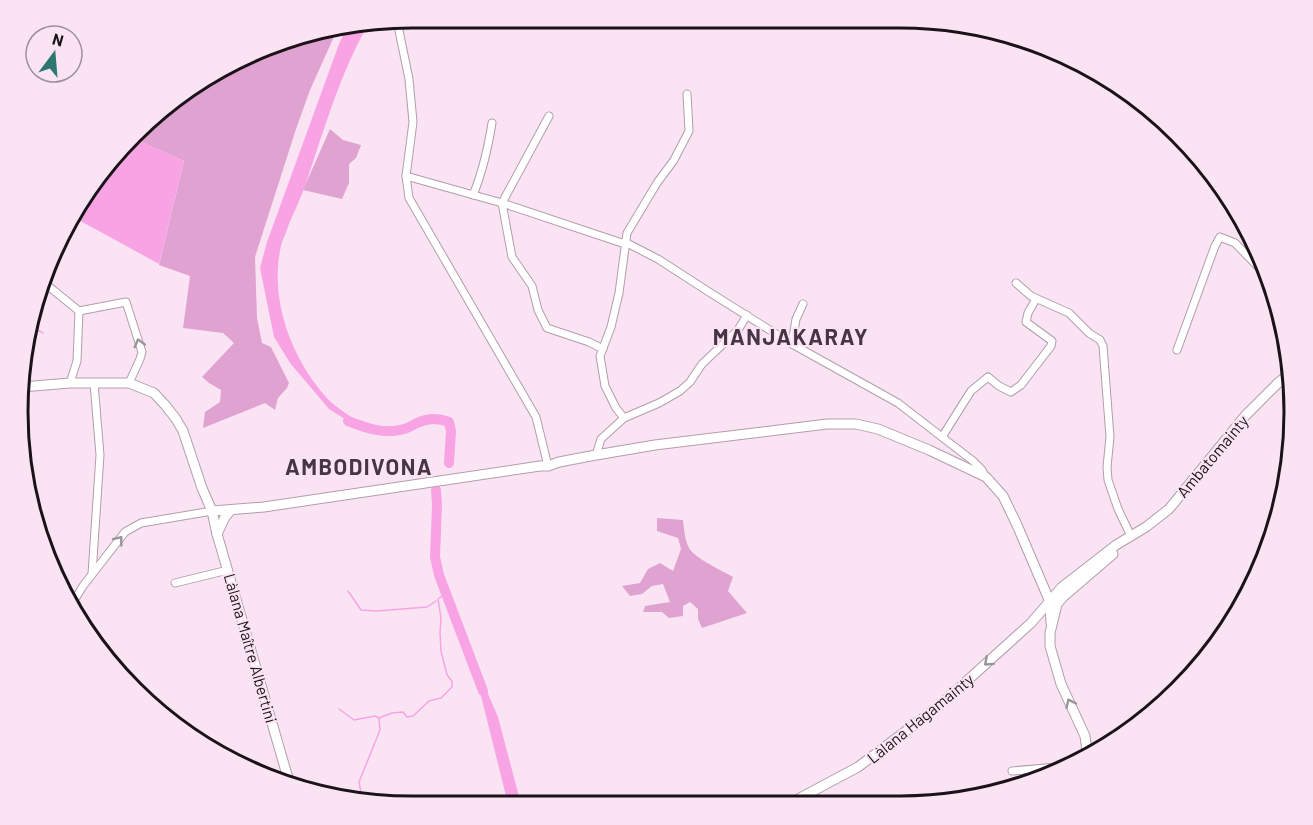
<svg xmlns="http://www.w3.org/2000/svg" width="1313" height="825" viewBox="0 0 1313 825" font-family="Barlow,sans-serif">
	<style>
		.green { fill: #e0a2d0 }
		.water { fill: #f8a4e4 }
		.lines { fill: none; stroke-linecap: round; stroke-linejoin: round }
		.stream { stroke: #f8a4e4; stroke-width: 1.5 }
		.river { stroke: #f8a4e4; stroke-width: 10 }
		.minor-casing { stroke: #b29dac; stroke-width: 9 }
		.major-casing { stroke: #b29dac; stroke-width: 11 }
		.minor { stroke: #fff; stroke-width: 7 }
		.major { stroke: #fff; stroke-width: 9 }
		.oneway { stroke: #989598 }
		.labels { text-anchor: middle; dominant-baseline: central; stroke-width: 4.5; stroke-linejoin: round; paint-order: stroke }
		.street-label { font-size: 16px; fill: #1b1319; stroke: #fae4f4 }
		.district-label { font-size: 22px; font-weight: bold; letter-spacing: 1.5px; fill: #463542; stroke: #fae4f4 }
		.rim { fill: none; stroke: #1b1319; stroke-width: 3 }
	</style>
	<rect width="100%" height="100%" fill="#fae4f4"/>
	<!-- green -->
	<g class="green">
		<path d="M337,30L310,90L296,129L255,257L257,318L262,343L271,347L289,383L287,388L278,398L275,410L265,403L203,428L205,412L220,402L221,390L209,383L202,377L234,343L223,333L183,328L190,276L159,265L184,161L135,139L193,85L286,39Z"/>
		<path d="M330,129L343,140L361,145L356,158L349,164V183L342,199L303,190Z"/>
		<path d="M657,518L683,520C684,529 685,545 692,552C701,561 721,570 733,577L728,591L747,613L702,628L698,619V609L690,602L683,606V616L669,618L662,612H643L645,606L670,602L663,584L652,586L642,594L630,596L622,586L640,583L648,569L660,563L673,571L681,549L678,538L657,531Z"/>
	</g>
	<!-- water -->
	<g class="water">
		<path d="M367,26C341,73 326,123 309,174C304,191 296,208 289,224C287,231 283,238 281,246C269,299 291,357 326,397C333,405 343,411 351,417L348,421L329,409L290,363L274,337L260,268L267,242L339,44L346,29Z"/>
		<path d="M135,139L184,161L159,264L75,218L100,172Z"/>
		<path d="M486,689L498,717L521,804H508L480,692Z"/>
	</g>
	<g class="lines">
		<!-- stream -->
		<g class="stream">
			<path d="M32,327L43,333"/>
			<path d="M348,591L361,610L377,611L427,607L436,601"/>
			<path d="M339,709L354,720L375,716L379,718L392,713L403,712L407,717L413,716L429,701L441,698L452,687V681L447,675L441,651L440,633L441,618L438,599L446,593"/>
			<path d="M363,804L359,782L380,730L379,719"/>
		</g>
		<!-- river -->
		<g class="river">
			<path d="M348,421C366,428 385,435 404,429C408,428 413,425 417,423C427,418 439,418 449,422L451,431L449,463"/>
			<path d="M436,490L437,505L435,557L439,575L483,691"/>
		</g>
		<!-- minor casing -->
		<g class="minor-casing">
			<g id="minor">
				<path d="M397,21L409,79L413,122L406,176L409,198L536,417L548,466"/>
				<path d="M549,116L502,203L512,257L532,286L538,310L547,328L589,342L603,349"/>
				<path d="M406,176L502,203L622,243L625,242L658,259L709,292L792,344L898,403L973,461L982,470L985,476"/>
				<path d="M473,195C483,171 488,148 492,123"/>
				<path d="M42,281L79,311L77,361L70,383"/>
				<path d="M1016,283L1031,296L1069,313L1089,333L1100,340L1103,346L1110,437L1107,467L1108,480L1118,509L1129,532L1130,536"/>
				<path d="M79,311L126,302L142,352L140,359L129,383"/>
				<path d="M792,344L796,319L803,304"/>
				<path d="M1177,350L1215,246L1220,237L1235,243L1271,280"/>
				<path d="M624,418L616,408L605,386L600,356L611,327L619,293L627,233L657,183L674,160L689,131L687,94"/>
				<path d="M942,437L971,391L988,377L999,386L1011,392L1021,385L1051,346L1052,341L1026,322L1028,313L1036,299"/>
				<path d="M596,455L601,439L624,418L659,403L680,391L690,382L702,364L738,330L747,315"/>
				<path d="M92,574L100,455L94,383"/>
				<path d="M175,583L228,570"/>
				<path d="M72,604L83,586L125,532L141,523L212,511"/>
				<path d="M1012,771L1068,766"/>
			</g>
		</g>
		<!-- major casing -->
		<g class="major-casing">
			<g id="major">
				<path d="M22,387L70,383H129L154,393L166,406L176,419L183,431L202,488L212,511L217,534L290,785"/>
				<path d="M212,511L264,507L540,466H548L559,462L596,455L655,445L827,424H856L878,429L929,450L986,477L1003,496L1017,525L1050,602L1051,623"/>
				<path d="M217,534L225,517L231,510"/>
				<path d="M1088,758L1085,736L1061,684L1050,646V633L1057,604L1064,596L1113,554"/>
				<path d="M785,806L858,767L938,707L1031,623L1062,587L1116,545L1146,527L1169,509L1245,416L1279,382L1292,372"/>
			</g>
		</g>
		<!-- minor -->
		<use href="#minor" class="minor"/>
		<!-- major -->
		<use href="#major" class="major"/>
	</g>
	<!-- one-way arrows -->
	<defs><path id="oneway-chevron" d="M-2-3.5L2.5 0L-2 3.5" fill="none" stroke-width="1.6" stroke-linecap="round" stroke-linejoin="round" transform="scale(1.5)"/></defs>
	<g class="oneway">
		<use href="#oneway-chevron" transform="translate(139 343) rotate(-105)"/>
		<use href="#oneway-chevron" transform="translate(119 540) rotate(-52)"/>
		<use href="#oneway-chevron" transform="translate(988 662) rotate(138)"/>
		<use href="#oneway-chevron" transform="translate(1070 703) rotate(-115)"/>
	</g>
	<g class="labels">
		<!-- street labels -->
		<g class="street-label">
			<text transform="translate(1212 456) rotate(-50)">Ambatomainty</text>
			<text transform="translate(251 648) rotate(74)">Làlana Maître Albertini</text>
			<text transform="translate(920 718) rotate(-39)">Làlana Hagamainty</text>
		</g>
		<!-- district labels -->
		<g class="district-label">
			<text x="791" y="336">MANJAKARAY</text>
			<text x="359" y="466">AMBODIVONA</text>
		</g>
	</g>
	<!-- crop -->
	<path d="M0 0H1313V825H0ZM412 28H900A384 384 0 0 1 1284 412V412A384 384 0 0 1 900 796H412A384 384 0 0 1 28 412V412A384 384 0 0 1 412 28Z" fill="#fae4f4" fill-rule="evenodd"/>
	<path class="rim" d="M412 28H900A384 384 0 0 1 1284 412V412A384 384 0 0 1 900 796H412A384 384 0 0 1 28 412V412A384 384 0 0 1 412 28Z"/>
	<!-- north arrow -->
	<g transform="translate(54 54) rotate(16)"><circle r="28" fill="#fae4f4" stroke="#a1909c" stroke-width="1.5"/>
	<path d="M0-4.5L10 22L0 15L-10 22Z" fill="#2d7672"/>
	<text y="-9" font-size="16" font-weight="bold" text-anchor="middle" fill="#1b1319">N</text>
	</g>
</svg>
